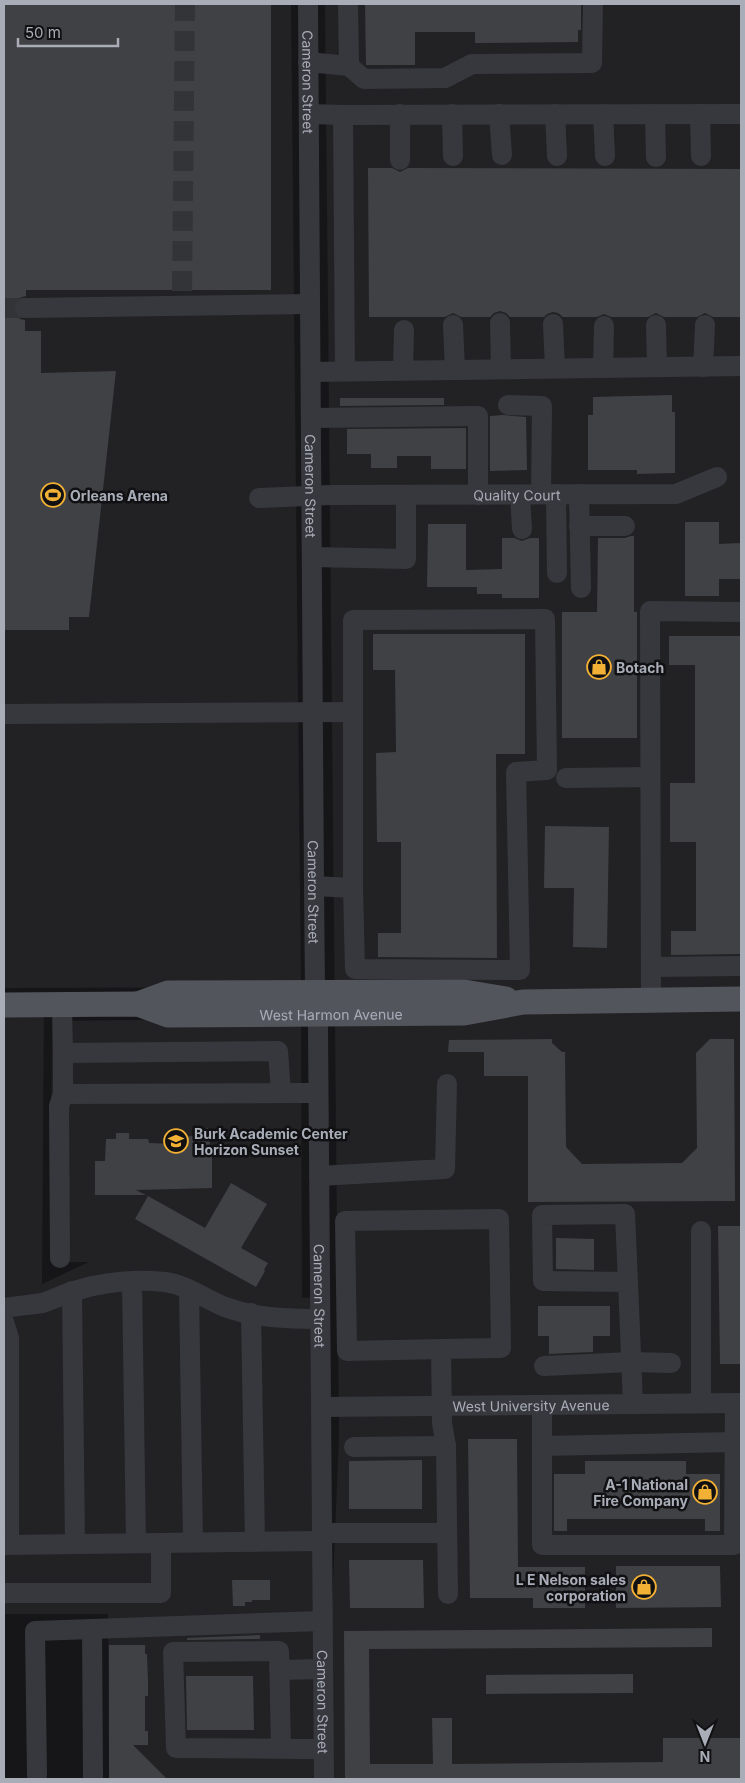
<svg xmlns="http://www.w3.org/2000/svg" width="745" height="1783" viewBox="0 0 745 1783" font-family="Inter,sans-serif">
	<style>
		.built { fill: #222225 }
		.building { fill: #404145 }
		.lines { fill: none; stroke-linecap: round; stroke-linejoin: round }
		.minor-tunnel { stroke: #333438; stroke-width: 20; stroke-dasharray: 20 10; stroke-linecap: butt }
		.minor { stroke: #37383d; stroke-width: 20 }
		.major { stroke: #53555c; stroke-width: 25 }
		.labels { text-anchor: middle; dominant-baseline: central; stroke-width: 5; stroke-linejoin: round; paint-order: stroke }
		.street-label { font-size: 14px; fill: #a8adb8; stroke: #111113 }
		.poi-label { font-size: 14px; font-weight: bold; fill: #a8adb8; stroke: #111113; text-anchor: start }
	</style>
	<rect width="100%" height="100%" fill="#161618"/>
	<!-- built -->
	<g class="built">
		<path d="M4,4H291L301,987L4,988Z"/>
		<path d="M325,4H741V1779H325L339,1436Z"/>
		<path d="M4,1003H44L42,1284L89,1262H50L52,1021L301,1018L302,1298L319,1297L324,1779H109L108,1614H4Z"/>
	</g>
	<!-- building -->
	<g class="building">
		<path d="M4,4H271V290H26V296L19,298L14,303L13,309L15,314L20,319L25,320V331H41V373L116,371L89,617H69V630H4Z"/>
		<path d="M365,4H581V30H578V42L475,43V32H415V65H366Z"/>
		<path d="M368,168H392L400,172L408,168L741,169V317H713L705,313L697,317H664L656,313L648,317H611L604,314L597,317H563L558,313L553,312L547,314L544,317H510L506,313L500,311L494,313L490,317H461L453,313L445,317H369Z"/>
		<path d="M672,395V412H675V473L637,474V470H588V415H593V397Z"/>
		<path d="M340,398H444V405L340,406Z"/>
		<path d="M503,415L526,417L527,470L490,471V416Z"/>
		<path d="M466,428V469H431V456H397V468H371V454H347V429Z"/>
		<path d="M685,522H719V544L741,543V579H719V596H685Z"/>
		<path d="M428,524H466V570L502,569V538H514L522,541L530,538H539V598H502V594H477V587H427Z"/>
		<path d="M631,536H634V612H637V738H562V612H597L598,538H625Z"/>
		<path d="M373,634H525V754H496L497,958L378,957V933H401V842H377L376,753L396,752L395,670H373Z"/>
		<path d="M669,636H741V954L671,955V931H696V842H670V783H695V665H669Z"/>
		<path d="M545,826L609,827L607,948L573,947L574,888H544Z"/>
		<path d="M552,1039V1043L562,1052H565L566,1147L582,1164L682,1163L697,1148L696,1053L710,1039H734L735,1201L528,1202V1076H484V1052H448L449,1040Z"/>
		<path d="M208,1128L212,1159V1188L136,1190L146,1195H95V1161H105L106,1139H116V1133H129V1139H148L149,1143L174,1144V1137L195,1136V1131Z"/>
		<path d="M231,1183L267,1204L241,1248L268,1263L264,1270L265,1271L256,1287L135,1219L148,1196L205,1228Z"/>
		<path d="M718,1226H741V1364H720Z"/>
		<path d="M556,1238L594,1239V1270L556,1269Z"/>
		<path d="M538,1306H610V1336H593V1352L549,1354V1336H538Z"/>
		<path d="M468,1439H517L518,1567H585V1608H533V1598H470Z"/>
		<path d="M422,1460V1509H349V1461Z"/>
		<path d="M585,1461H686V1474H720V1531H705V1519H567V1531H554V1474H585Z"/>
		<path d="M349,1560H423L424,1608H350Z"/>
		<path d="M616,1566H720L721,1607L616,1608Z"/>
		<path d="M232,1580H270V1600H252V1602H245V1606H233Z"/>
		<path d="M712,1628V1647L369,1649L370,1764H433L432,1718H452V1764L663,1762V1738H741V1779H345L344,1631Z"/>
		<path d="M260,1635V1639L187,1640V1638Z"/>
		<path d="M109,1645H145V1654H147L148,1682V1696H145V1731H148V1745H133L167,1779H109Z"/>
		<path d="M633,1674V1693L486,1694V1675Z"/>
		<path d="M186,1676H253L254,1730H187Z"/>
	</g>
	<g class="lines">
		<!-- minor-tunnel -->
		<g class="minor-tunnel">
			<path d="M182,291L185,4"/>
			<path d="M4,308H25"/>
		</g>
		<!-- minor -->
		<g class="minor">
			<path id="s1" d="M308,4L314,886L315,992L318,1029L324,1779"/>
			<path d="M348,4L349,66"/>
			<path d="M308,62L349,66L364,79L445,78L472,64L592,63L593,4"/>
			<path d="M309,114L343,115"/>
			<path d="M400,114V160"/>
			<path d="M452,114L453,156"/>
			<path d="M499,114L502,155"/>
			<path d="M555,114L557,156"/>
			<path d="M603,114L605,156"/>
			<path d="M655,114L656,157"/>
			<path d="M700,114L701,156"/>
			<path d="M25,308L310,304"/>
			<path d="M500,323L501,369"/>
			<path d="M553,324L555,368"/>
			<path d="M453,325L455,370"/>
			<path d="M656,325L657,367"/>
			<path d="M703,367L705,325"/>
			<path d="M603,368L604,326"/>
			<path d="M403,370L404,330"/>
			<path d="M345,371L343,115L741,114"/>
			<path d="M311,372L741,366"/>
			<path d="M508,405L542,406L541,494"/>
			<path d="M311,418L478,416V495"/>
			<path d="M556,494L557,573"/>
			<path d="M579,494L581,588"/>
			<path d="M520,495L522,529"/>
			<path id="s2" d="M259,498L331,495L676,494L717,477"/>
			<path d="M579,526H625"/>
			<path d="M313,557L406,559V495"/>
			<path d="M4,714L353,712"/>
			<path d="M566,778L650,777"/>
			<path d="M314,886L353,888L355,969L520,970L516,772L547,770L545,619L353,620V888"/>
			<path d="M651,967L741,966"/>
			<path d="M651,1000L650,611L741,612"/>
			<path d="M62,1005L63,1053"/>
			<path d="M281,1093L278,1051L63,1053V1094L299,1093H318"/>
			<path d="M319,1176L445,1169L447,1084"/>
			<path d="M701,1231V1403"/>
			<path d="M60,1258L59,1106L63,1094"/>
			<path d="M132,1281L136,1543"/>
			<path d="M628,1282L625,1214L542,1215L543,1281L628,1282L633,1404"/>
			<path d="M189,1290L193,1542"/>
			<path d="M72,1291L75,1544"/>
			<path d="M4,1308C16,1306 29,1305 42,1303C53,1300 63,1294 74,1291C103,1282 135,1279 165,1282C187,1285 205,1299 225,1307C255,1318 288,1319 320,1319"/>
			<path d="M251,1313L255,1542"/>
			<path d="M4,1322L9,1338V1545"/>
			<path d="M441,1349L501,1348L499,1219L345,1221L347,1351L441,1349L442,1423L446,1446L448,1594"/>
			<path d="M544,1366L631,1362L671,1363"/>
			<path d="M542,1405V1545H734L735,1403"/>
			<path id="s3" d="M321,1407L741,1403"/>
			<path d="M542,1446L735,1442"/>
			<path d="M354,1447L446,1446"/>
			<path d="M322,1533H447"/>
			<path d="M4,1545L322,1541"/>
			<path d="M4,1593H161V1543"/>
			<path d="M279,1670L323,1669"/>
			<path d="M281,1749L279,1651L173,1652L176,1748L305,1749H323"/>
			<path d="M37,1775L35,1631L92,1629"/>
			<path d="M93,1776L92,1629L322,1621"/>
		</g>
		<!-- major -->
		<g class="major">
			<path d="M138,1004L168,993L464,992L506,999"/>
			<path id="s4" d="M4,1005L138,1004L168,1015L464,1013L523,1002L741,999"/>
		</g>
	</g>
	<!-- icons -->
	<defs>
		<g id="stadium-ring" transform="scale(1.25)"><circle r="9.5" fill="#111113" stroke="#f2b134" stroke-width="1.5"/><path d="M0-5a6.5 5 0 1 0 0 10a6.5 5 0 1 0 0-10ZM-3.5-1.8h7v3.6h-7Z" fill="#f2b134"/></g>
		<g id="shop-ring" transform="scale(1.25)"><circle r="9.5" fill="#111113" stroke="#f2b134" stroke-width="1.5"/><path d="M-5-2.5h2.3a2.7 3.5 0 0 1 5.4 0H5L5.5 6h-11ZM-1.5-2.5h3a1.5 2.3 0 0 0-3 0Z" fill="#f2b134"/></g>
		<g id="school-ring" transform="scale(1.25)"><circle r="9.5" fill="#111113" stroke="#f2b134" stroke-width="1.5"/><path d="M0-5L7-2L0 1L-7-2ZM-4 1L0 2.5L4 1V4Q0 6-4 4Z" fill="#f2b134"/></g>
	</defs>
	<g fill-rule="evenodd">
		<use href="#stadium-ring" x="53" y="495"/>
		<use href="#shop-ring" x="599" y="667"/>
		<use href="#school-ring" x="176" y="1141"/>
		<use href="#shop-ring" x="705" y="1492"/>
		<use href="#shop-ring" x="644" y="1587"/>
	</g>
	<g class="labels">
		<!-- street labels -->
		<g class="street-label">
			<text stroke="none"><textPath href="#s1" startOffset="78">Cameron Street</textPath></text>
			<text stroke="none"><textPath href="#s1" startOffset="482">Cameron Street</textPath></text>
			<text stroke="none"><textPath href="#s2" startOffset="258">Quality Court</textPath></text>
			<text stroke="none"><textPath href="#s1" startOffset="888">Cameron Street</textPath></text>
			<text stroke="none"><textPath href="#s4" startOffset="329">West Harmon Avenue</textPath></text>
			<text stroke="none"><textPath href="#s1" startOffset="1292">Cameron Street</textPath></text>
			<text stroke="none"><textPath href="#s3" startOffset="210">West University Avenue</textPath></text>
			<text stroke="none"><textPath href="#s1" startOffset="1698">Cameron Street</textPath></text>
		</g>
		<!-- poi labels -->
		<g class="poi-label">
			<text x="70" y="495">Orleans Arena</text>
			<text x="616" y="667">Botach</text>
			<text x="194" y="1133">Burk Academic Center<tspan x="194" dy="16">Horizon Sunset</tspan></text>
			<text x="688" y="1484" text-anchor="end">A-1 National<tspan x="688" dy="16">Fire Company</tspan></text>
			<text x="626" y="1579" text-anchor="end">L E Nelson sales<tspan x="626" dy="16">corporation</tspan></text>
		</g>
	</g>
	<!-- border -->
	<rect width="745" height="1783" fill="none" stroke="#a8adb8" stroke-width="10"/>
	<!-- north arrow -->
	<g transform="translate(705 1743) rotate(180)" stroke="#111113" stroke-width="4" paint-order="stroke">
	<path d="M0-4L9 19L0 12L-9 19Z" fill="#a8adb8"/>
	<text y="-8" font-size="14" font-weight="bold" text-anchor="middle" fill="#a8adb8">N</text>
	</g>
	<!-- scale -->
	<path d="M18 38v8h100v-8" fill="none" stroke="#a8adb8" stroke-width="2.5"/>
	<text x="25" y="38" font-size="15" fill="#a8adb8" stroke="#111113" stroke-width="4" paint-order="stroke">50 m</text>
</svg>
